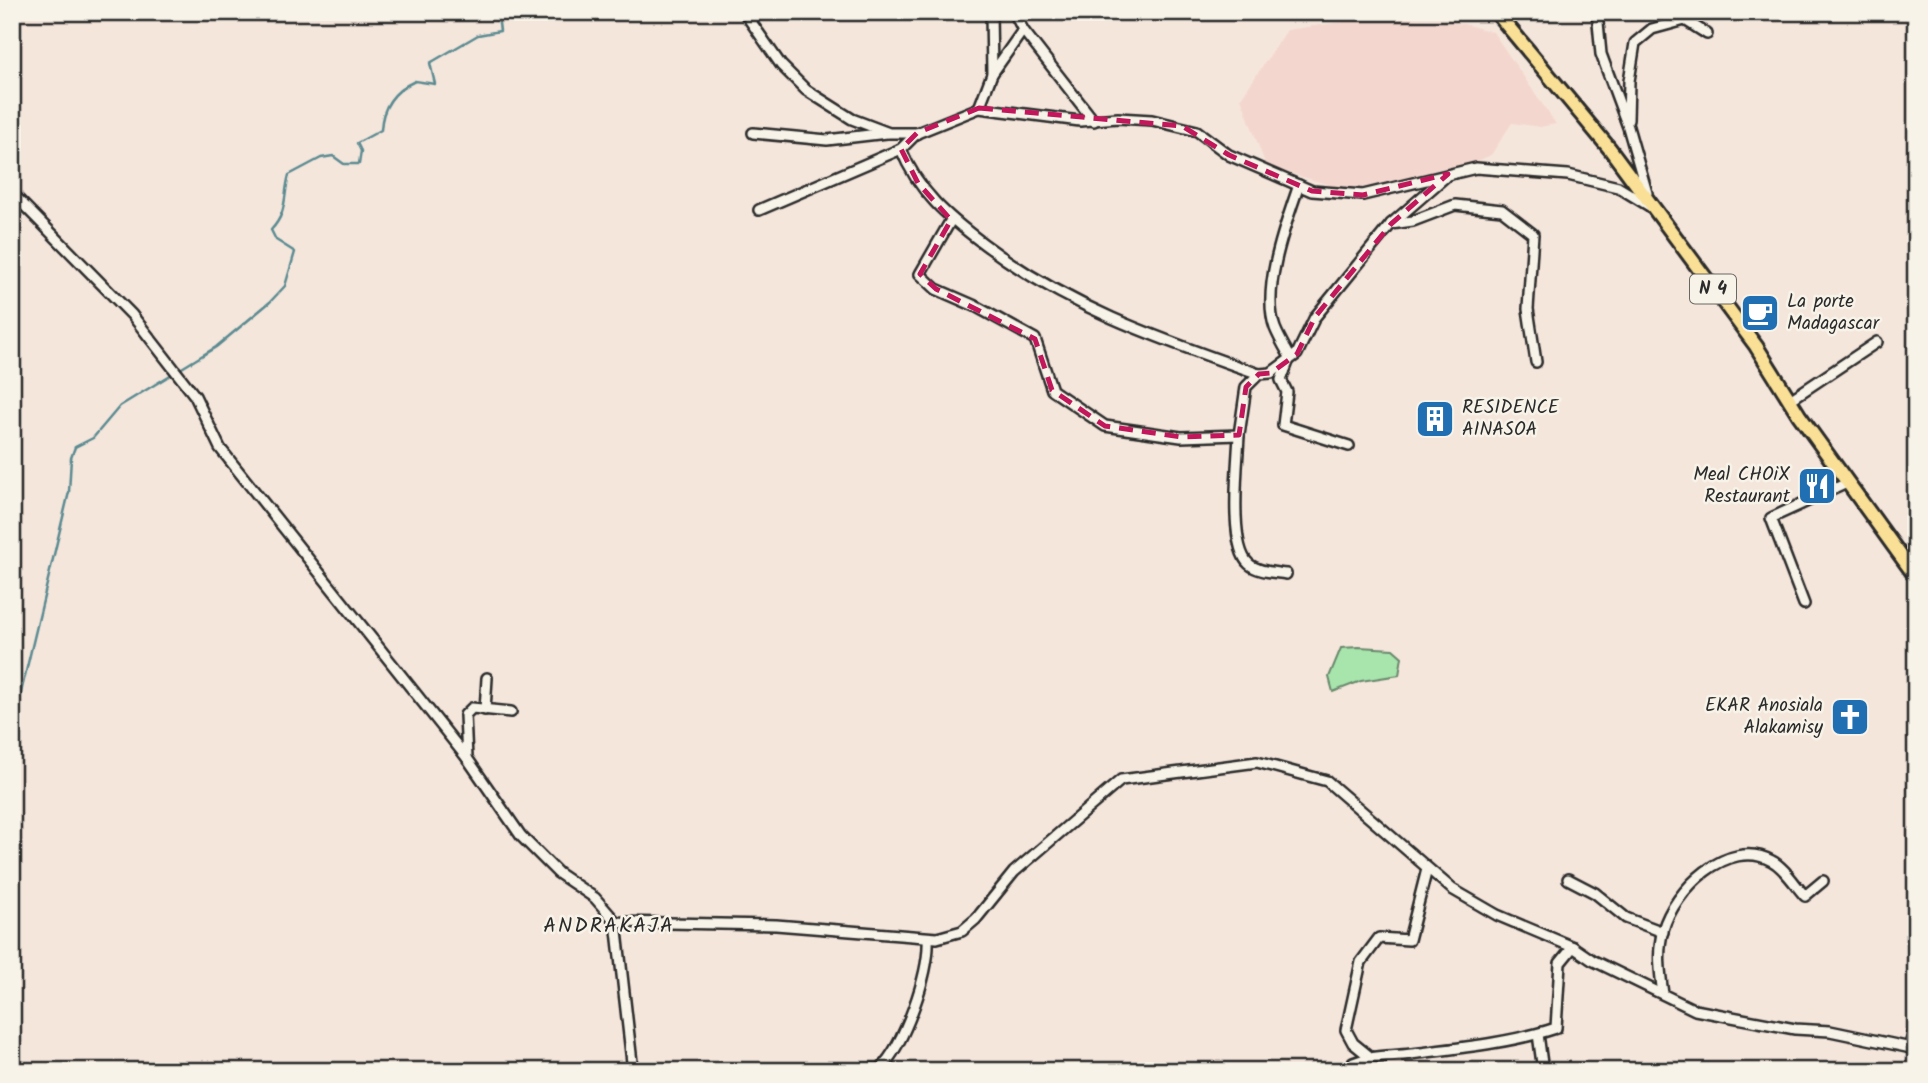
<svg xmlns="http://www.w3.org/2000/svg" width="1928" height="1083" viewBox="0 0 1928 1083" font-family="Kalam,sans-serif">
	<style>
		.built { fill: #f3d7ce }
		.green { fill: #a7e5ac; stroke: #69886c; stroke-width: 2 }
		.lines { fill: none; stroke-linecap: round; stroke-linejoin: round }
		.stream { stroke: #5a8a90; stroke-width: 2.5 }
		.minor-casing { stroke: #2b2b2b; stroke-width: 14 }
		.major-casing { stroke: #2b2b2b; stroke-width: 18 }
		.minor { stroke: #f7f3e8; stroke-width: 9 }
		.major { stroke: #f9e096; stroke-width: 12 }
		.marked { fill: none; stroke: #c2185b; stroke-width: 5; stroke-dasharray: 14 9; stroke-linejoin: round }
		.labels { text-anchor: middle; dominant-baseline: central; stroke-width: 5; stroke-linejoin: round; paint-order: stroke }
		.shield { fill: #f7f3e8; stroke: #686764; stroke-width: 2 }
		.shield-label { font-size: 18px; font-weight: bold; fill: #2b2b2b }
		.poi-label { font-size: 19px; fill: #2b2b2b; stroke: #f7f3e8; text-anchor: start }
		.neighbourhood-label { font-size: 21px; letter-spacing: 2px; fill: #2b2b2b; stroke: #f7f3e8 }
	</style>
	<rect width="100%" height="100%" fill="#f5e6dc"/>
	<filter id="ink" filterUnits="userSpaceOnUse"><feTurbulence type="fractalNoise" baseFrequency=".0143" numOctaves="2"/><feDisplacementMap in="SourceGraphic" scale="14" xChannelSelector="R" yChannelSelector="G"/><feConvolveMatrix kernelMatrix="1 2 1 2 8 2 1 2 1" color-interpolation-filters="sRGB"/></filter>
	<g filter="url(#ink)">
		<!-- built -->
		<path class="built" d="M1382,16L1464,24L1493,32L1556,124L1540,127L1512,123L1491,155L1467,166L1388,184L1356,188L1336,187L1266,166L1241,98L1287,30Z"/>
		<!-- green -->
		<path class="green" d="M1359,647L1393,649L1402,657L1399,675L1361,681L1333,692L1329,677L1341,648Z"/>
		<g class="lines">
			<!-- stream -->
			<path class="stream" d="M12,730L69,492L71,458L75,447L93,438L120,406L216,347L270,302L285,286L295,252L276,240L271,230C288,212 283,197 289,175L321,158L333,156L344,164H359L361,151L357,143L381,130C382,107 393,91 415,81L435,84L430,63L478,35L500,31L498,15L511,17L518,12"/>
			<!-- minor casing -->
			<g class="minor-casing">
				<g id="minor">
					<path d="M744,12L781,65L806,90L852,119L889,133H917L979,108L1080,121L1118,118L1152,120L1197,131L1229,155L1312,191L1363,195L1476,168L1568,175L1618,187L1651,207"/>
					<path d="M1014,12L1023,30L1094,121"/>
					<path d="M1597,12L1601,54L1628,127L1647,193"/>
					<path d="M992,74L1023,30"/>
					<path d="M979,108L992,74L991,12"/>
					<path d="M1628,120L1629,81L1635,43L1652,29L1685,20L1707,34"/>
					<path d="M753,133L827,140L887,133"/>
					<path d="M901,149C918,192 948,217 984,244C1069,308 1160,339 1259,374L1246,387L1239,435L1181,437L1105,426L1052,390L1035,339L975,306L936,289L920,274L951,220"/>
					<path d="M1299,185C1286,223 1261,289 1275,328C1279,338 1285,348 1290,357L1281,380L1287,392L1283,425L1349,446"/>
					<path d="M12,193L132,315L195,396L220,448L467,758L521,836L558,873L595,898L616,922L776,925L937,938L962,931L976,919L1014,872L1121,780L1257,762L1327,781L1452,889L1497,915L1573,947L1592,960L1695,1010L1795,1029L1830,1031L1916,1049"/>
					<path d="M759,210L901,149L917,133"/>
					<path d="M1391,224L1413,221L1455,205L1502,210L1533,234L1528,309L1536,362"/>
					<path d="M1259,374L1271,373L1297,354L1315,317L1391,224L1445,177"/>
					<path d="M1790,400L1877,342"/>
					<path d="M1239,435C1238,462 1228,546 1249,564C1258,572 1274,572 1286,574"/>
					<path d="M1804,604L1771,518L1847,483"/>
					<path d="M485,710L487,678"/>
					<path d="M467,758L465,715L472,708L511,712"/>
					<path d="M1568,879L1595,893L1626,918L1663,932"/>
					<path d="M616,922L633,1071"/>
					<path d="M1663,994C1660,973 1657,951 1663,930C1674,891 1728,836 1772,861C1784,867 1795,885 1805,896L1823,881"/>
					<path d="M1538,1034L1543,1071"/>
					<path d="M1909,1048L1916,1025"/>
					<path d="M1369,1056L1353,1043L1346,1030L1361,962L1379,938L1409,940L1427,869"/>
					<path d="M816,1071L880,1069C904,1045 930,973 928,938"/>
					<path d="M1350,1071L1353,1063C1373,1054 1391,1057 1411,1054C1459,1048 1511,1043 1556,1028L1560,963L1573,947"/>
				</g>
			</g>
			<!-- major casing -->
			<g class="major-casing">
				<path id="major" d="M1496,12L1610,149L1756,346L1799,415L1916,577"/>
			</g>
			<!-- minor -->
			<use href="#minor" class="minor"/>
			<!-- major -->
			<use href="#major" class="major"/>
		</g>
	</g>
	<!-- marked area -->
	<path class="marked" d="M979,108L1182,126L1229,155L1312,191L1363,195L1448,174L1391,224L1315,317L1297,354L1271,373L1259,374L1246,387L1239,435L1181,437L1105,426L1052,390L1035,339L936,289L920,274L951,220L918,183L901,149L917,133Z"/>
	<!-- icons -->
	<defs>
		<g id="cafe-square" transform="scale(2.0125)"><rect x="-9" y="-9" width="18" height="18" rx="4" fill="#1f6fb2" stroke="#f7f3e8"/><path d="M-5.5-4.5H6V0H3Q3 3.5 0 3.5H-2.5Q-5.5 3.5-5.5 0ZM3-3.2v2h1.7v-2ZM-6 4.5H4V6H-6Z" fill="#fff"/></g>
		<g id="building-square" transform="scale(2.0125)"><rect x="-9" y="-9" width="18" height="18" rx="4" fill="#1f6fb2" stroke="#f7f3e8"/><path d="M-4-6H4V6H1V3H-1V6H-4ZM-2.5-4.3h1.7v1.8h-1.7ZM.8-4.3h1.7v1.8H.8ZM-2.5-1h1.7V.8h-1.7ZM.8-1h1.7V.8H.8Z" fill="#fff"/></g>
		<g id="restaurant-square" transform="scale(2.0125)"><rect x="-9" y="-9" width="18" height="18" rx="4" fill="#1f6fb2" stroke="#f7f3e8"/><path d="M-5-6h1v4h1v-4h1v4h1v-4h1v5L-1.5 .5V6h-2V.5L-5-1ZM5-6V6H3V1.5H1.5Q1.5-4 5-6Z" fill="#fff"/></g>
		<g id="church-square" transform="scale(2.0125)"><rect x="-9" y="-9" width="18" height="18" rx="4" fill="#1f6fb2" stroke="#f7f3e8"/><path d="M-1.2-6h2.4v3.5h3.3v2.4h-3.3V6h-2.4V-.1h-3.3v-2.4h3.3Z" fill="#fff"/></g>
	</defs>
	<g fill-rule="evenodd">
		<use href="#cafe-square" x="1760" y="313"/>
		<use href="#building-square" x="1435" y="419"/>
		<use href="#restaurant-square" x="1817" y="486"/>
		<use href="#church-square" x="1850" y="717"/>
	</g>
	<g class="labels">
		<!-- shield labels -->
		<rect class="shield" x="1690" y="274.5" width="46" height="29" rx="5"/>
		<g class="shield-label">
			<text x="1713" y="289">N 4</text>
		</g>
		<!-- poi labels -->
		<g class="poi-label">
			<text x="1787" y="302">La porte<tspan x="1787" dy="22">Madagascar</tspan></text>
			<text x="1462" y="408">RESIDENCE<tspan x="1462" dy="22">AINASOA</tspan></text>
			<text x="1790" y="475" text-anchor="end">Meal CHOiX<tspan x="1790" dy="22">Restaurant</tspan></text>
			<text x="1823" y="706" text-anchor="end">EKAR Anosiala<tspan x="1823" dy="22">Alakamisy</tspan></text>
		</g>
		<!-- neighbourhood labels -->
		<g class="neighbourhood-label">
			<text x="609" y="926">ANDRAKAJA</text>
		</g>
	</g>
	<!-- margin -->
	<rect width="1928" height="1083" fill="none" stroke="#f7f3e8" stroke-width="42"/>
	<rect x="21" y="21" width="1886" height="1041" fill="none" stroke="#2b2b2b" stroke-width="2.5" filter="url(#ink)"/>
</svg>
